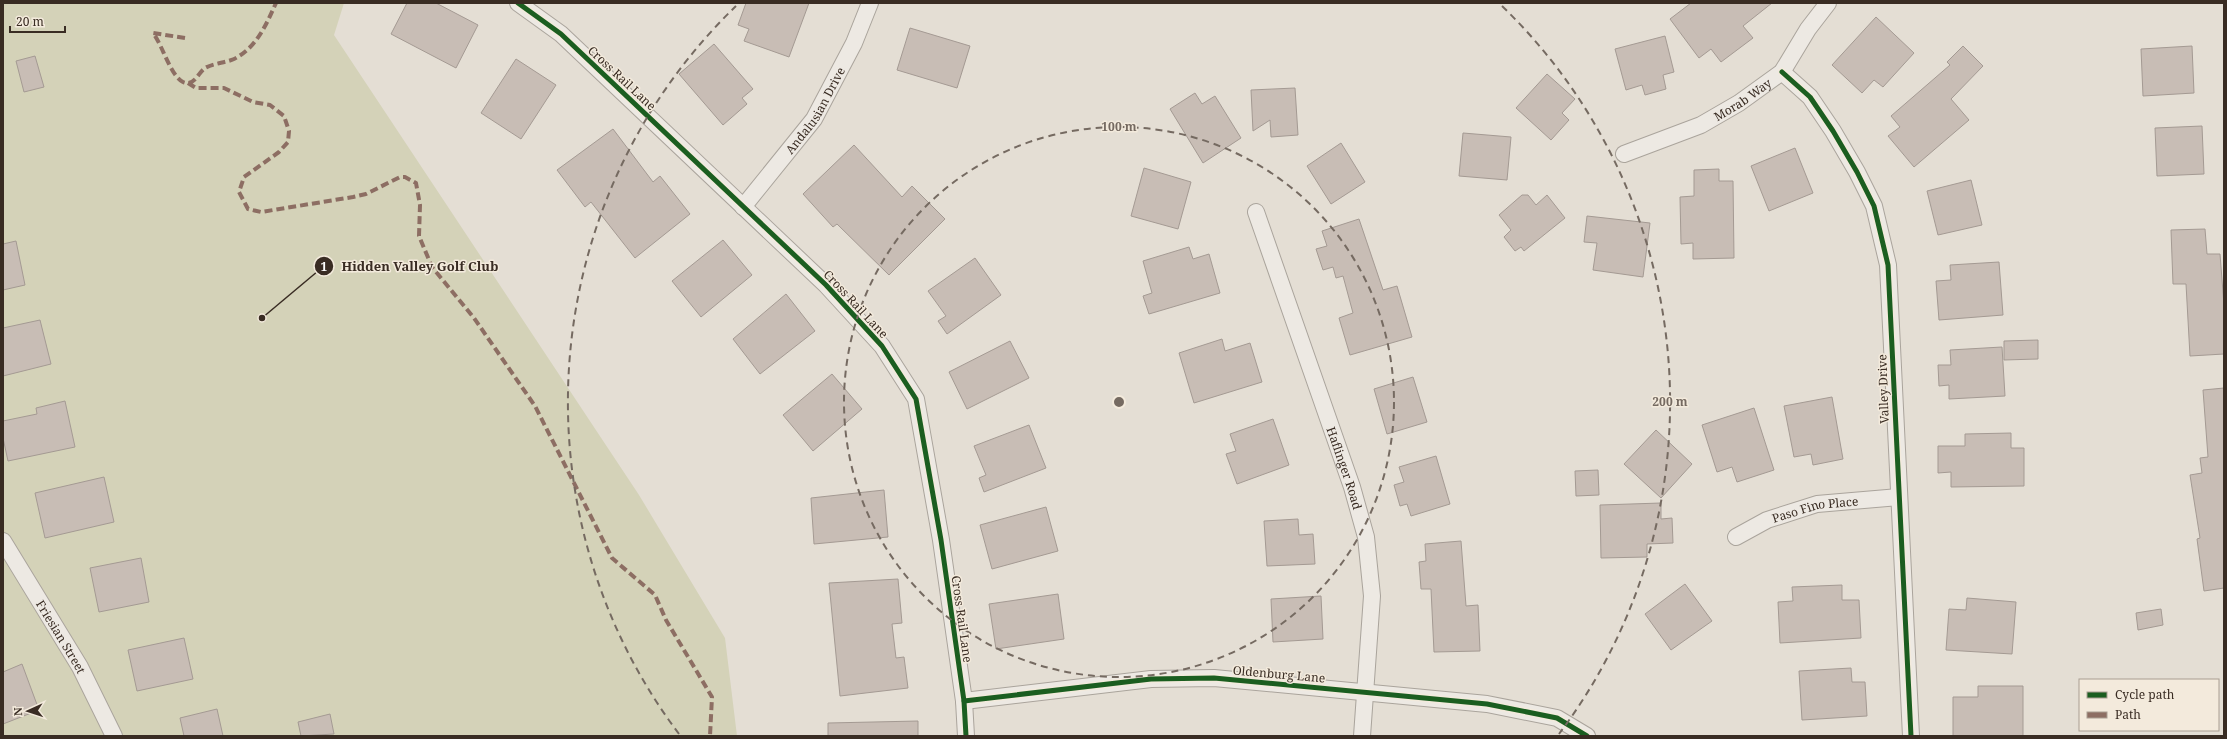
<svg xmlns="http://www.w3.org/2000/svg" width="2227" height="739" viewBox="0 0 2227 739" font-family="'Noto Serif',serif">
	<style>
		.green { fill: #d4d2b8 }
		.building { fill: #c8bdb5; stroke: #a49a93 }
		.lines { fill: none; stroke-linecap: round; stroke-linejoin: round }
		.minor-casing { stroke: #aaa49c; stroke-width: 18 }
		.minor { stroke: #ede9e3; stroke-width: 16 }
		.quiet { stroke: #8d6e63; stroke-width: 4; stroke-dasharray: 8 4; stroke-linecap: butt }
		.cycleway-casing { stroke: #f3eadc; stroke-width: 8 }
		.cycleway { stroke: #1b5e20; stroke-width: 5 }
		.ring { fill: none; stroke: #756a61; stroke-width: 2; stroke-dasharray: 7 5 }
		.labels { text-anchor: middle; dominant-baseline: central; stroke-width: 3; stroke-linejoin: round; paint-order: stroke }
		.street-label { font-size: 12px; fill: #392c23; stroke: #f3eadc }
		.centre { fill: #756a61; stroke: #f3eadc; stroke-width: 2 }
		.ring-label { font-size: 12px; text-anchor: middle; font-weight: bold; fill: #756a61; stroke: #f3eadc; stroke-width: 3; stroke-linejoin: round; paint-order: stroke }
		.leader { fill: none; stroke: #392c23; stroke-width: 1.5 }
		.callout-dot { fill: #392c23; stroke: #f3eadc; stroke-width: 1.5 }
		.mark-label { font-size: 12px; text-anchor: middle; font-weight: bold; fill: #fff }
		.callout-label { font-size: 13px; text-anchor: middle; font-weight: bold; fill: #392c23; stroke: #f3eadc; stroke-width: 3; stroke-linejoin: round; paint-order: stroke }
	</style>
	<rect width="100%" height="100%" fill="#e4ded4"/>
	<!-- green -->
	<path class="green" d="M3,3H344L334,35L639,495L725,638L737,736H3Z"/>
	<!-- building -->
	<g class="building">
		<path d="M407,3H436L478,25L456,68L391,34Z"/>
		<path d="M746,3H809L789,57L744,41L749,29L738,25Z"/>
		<path d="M1691,3H1772L1743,26L1753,38L1721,62L1711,49L1699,58L1670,19Z"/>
		<path d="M1876,17L1914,53L1883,87L1874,80L1862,93L1832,65Z"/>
		<path d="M910,28L970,46L957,88L897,70Z"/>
		<path d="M1665,36L1674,72L1663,75L1666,89L1645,95L1642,85L1626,90L1615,49Z"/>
		<path d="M714,44L753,89L742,98L747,104L723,125L679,74Z"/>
		<path d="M1963,46L1983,66L1951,99L1969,120L1914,167L1888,136L1900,127L1891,116L1950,65L1947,62Z"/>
		<path d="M2192,46L2194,93L2143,96L2141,49Z"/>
		<path d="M35,56L44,87L24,92L16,61Z"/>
		<path d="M516,59L556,85L521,139L481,113Z"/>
		<path d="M1547,74L1575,99L1562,113L1569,120L1551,140L1516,108Z"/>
		<path d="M1295,88L1298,135L1271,137L1270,120L1253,131L1251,90Z"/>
		<path d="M1195,93L1202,104L1215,96L1241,138L1203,163L1170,109Z"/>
		<path d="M2202,126L2204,174L2157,176L2155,128Z"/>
		<path d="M613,129L653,182L660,176L690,214L635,258L591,202L585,207L557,170Z"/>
		<path d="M1463,133L1511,137L1507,180L1459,176Z"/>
		<path d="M1341,143L1365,182L1331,204L1307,166Z"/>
		<path d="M854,145L902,197L912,186L945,219L889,275L837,224L833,227L803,194Z"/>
		<path d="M1795,148L1813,193L1769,211L1751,166Z"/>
		<path d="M1144,168L1191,182L1178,229L1131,216Z"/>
		<path d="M1719,169V181H1733L1734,258L1693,259V243L1681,244L1680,197L1694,196V170Z"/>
		<path d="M1971,180L1982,225L1938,235L1927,191Z"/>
		<path d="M1522,195H1528L1536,205L1547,195L1565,218L1524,251L1521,247L1515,251L1504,237L1511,230L1499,215Z"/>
		<path d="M1587,216L1650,223L1643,277L1593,270L1597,243L1584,242Z"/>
		<path d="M1359,219L1383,290L1397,286L1412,337L1350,355L1339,318L1353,313L1343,276L1336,278L1333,267L1323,270L1316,249L1327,246L1322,231Z"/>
		<path d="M2205,229L2207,254H2220L2224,305V354L2190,356L2186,284H2173L2171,230Z"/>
		<path d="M723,240L752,275L701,317L672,281Z"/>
		<path d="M16,241L25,285L3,290V244Z"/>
		<path d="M1189,247L1193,259L1209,254L1220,293L1149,314L1143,296L1152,293L1143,261Z"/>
		<path d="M975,258L1001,295L947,334L938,321L946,316L928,291Z"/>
		<path d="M1999,262L2003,315L1939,320L1936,281L1951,280L1950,265Z"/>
		<path d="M786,294L815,331L760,374L733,339Z"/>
		<path d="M40,320L51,364L3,376V328Z"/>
		<path d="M1222,339L1225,351L1250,343L1262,382L1194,403L1179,353Z"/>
		<path d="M2038,340V359L2004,360V341Z"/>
		<path d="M1010,341L1029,378L967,409L949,372Z"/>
		<path d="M2002,347L2005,396L1949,399V385L1939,386L1938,365H1951L1950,350Z"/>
		<path d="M832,374L862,409L813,451L783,415Z"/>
		<path d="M1413,377L1427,422L1387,434L1374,389Z"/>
		<path d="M2224,388V588L2204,591L2197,539L2200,538L2190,475L2202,473L2200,458L2208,457L2203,390Z"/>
		<path d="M1832,397L1843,459L1813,465L1811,454L1794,457L1784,406Z"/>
		<path d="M65,401L75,447L8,461L3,438V421L37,414L36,408Z"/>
		<path d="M1754,408L1774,470L1737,482L1732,467L1717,472L1702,425Z"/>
		<path d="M1273,419L1289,465L1237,484L1226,454L1236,451L1230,434Z"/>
		<path d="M1029,425L1046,468L984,492L979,478L986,475L974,446Z"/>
		<path d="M1656,430L1692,464L1661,498L1624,464Z"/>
		<path d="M2011,433V448H2024V486L1951,487V472L1938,473V446H1965V434Z"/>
		<path d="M1436,456L1450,504L1411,516L1407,504L1400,506L1394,485L1404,482L1399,467Z"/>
		<path d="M1598,470L1599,495L1576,496L1575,471Z"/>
		<path d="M104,477L114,522L45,538L35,493Z"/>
		<path d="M884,490L888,537L814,544L811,498Z"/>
		<path d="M1661,503V519L1672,518L1673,543L1647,544V557L1601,558L1600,505Z"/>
		<path d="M1046,507L1058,551L992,569L980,525Z"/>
		<path d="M1298,519L1299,535L1313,534L1315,564L1267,566L1264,521Z"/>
		<path d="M1461,541L1466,606L1478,605L1480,651L1434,652L1431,589H1421L1419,562L1426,561L1425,544Z"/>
		<path d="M141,558L149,602L99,612L90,568Z"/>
		<path d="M898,579L902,623L892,624L896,658L904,657L908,688L840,696L829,583Z"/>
		<path d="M1685,584L1712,621L1671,650L1645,614Z"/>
		<path d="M1842,585V600H1859L1861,638L1780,643L1778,602L1793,601L1792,587Z"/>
		<path d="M1058,594L1064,639L996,649L989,604Z"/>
		<path d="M1321,596L1323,639L1273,642L1271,599Z"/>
		<path d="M1967,598L2016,602L2012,654L1946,650L1949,609L1966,610Z"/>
		<path d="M2161,609L2163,625L2138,630L2136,613Z"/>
		<path d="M184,638L193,679L137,691L128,650Z"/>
		<path d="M22,664L39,710L3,724V672Z"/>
		<path d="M1851,668L1852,682H1865L1867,716L1802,720L1799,671Z"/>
		<path d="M1978,686H2023V736H1953V697H1978Z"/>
		<path d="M217,709L223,736H184L180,718Z"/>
		<path d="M330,714L334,734L301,736L298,722Z"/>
		<path d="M918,721V736H828V723Z"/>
	</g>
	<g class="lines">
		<!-- minor casing -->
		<g class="minor-casing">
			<g id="minor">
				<path d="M518,3L561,34L826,285L882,346L916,399L941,540L964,701L966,736"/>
				<path d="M1782,72L1810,97L1833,131L1857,172L1874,206L1888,265L1911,736"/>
				<path id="s1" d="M1624,154L1701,125L1739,103L1782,72L1808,29L1828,3"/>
				<path id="s2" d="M743,207L814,119L854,43L870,3"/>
				<path id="s3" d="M1256,212L1352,487L1366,537L1372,596L1362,736"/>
				<path id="s4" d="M1736,537L1767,520L1817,504L1899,497"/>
				<path id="s5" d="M3,541L80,667L114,736"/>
				<path d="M964,701L1151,679L1214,678L1487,704L1557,718L1587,736"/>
			</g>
		</g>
		<!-- minor -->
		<use href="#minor" class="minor"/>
		<!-- quiet -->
		<g class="quiet">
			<path d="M185,38L153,33C163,46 170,75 183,82C194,87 198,73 205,68C214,63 225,63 234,59C257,47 266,25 276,3"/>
			<path d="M188,83L196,88H224L253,102L270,105L284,116L289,131L288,142L279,152L244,177L239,192L248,209L261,212L353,197L366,194L400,177H405L416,183L420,205L419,236L432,267L474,318L535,406L612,558L655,595L666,620L712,697L710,736"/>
		</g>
		<!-- cycleway casing -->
		<g class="cycleway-casing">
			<g id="cycleway">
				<path d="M518,3L561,34L826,285L882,346L916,399L941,540L964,701L966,736"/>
				<path d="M1782,72L1810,97L1833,131L1857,172L1874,206L1888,265L1911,736"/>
				<path d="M964,701L1151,679L1214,678L1487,704L1557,718L1587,736"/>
			</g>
		</g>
		<!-- cycleway -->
		<use href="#cycleway" class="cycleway"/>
	</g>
	<!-- distance rings -->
	<g class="ring">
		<circle cx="1119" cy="402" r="275"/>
		<path d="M679 734A551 551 0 0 1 736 6M1502 6A551 551 0 0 1 1559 734"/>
	</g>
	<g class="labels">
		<!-- street labels -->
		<g class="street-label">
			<text transform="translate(622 78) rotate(43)">Cross Rail Lane</text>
			<text stroke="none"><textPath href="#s1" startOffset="131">Morab Way</textPath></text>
			<text stroke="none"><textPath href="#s2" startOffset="121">Andalusian Drive</textPath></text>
			<text transform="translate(856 304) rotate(47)">Cross Rail Lane</text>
			<text transform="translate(1883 389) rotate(-92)">Valley Drive</text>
			<text stroke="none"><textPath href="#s3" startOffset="271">Haflinger Road</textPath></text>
			<text stroke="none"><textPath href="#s4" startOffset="85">Paso Fino Place</textPath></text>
			<text transform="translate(962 619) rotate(82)">Cross Rail Lane</text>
			<text stroke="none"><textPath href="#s5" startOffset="112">Friesian Street</textPath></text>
			<text transform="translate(1279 674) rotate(5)">Oldenburg Lane</text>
		</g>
	</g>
	<circle cx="1119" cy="402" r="6" class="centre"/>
	<g class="ring-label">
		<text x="1119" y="131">100 m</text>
		<text x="1670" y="406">200 m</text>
	</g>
	<!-- callouts -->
	<path class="leader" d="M262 318L324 266"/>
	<g class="callout-dot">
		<circle cx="262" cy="318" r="4"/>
		<circle cx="324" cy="266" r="10"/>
	</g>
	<g class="mark-label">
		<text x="324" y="271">1</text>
	</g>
	<g class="callout-label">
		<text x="420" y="271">Hidden Valley Golf Club</text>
	</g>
	<!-- border -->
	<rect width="2227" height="739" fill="none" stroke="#392c23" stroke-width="8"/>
	<!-- legend -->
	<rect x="2079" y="679" width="140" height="52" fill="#f3eadc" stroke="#a99e92"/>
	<rect x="2087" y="692" width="20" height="6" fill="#1b5e20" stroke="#a99e92"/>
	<text x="2115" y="699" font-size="12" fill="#392c23">Cycle path</text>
	<rect x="2087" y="712" width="20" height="6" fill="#8d6e63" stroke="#a99e92"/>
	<text x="2115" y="719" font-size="12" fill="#392c23">Path</text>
	<!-- north arrow -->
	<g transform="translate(28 711) rotate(267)" stroke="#f3eadc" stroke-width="3" paint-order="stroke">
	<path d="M0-3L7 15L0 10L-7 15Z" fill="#392c23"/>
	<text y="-6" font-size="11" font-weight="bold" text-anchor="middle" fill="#392c23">N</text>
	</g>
	<!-- scale -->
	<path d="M10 26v6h55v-6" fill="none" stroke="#392c23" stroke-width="2"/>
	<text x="16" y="26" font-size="12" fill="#392c23" stroke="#f3eadc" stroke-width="3" paint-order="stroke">20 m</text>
</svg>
